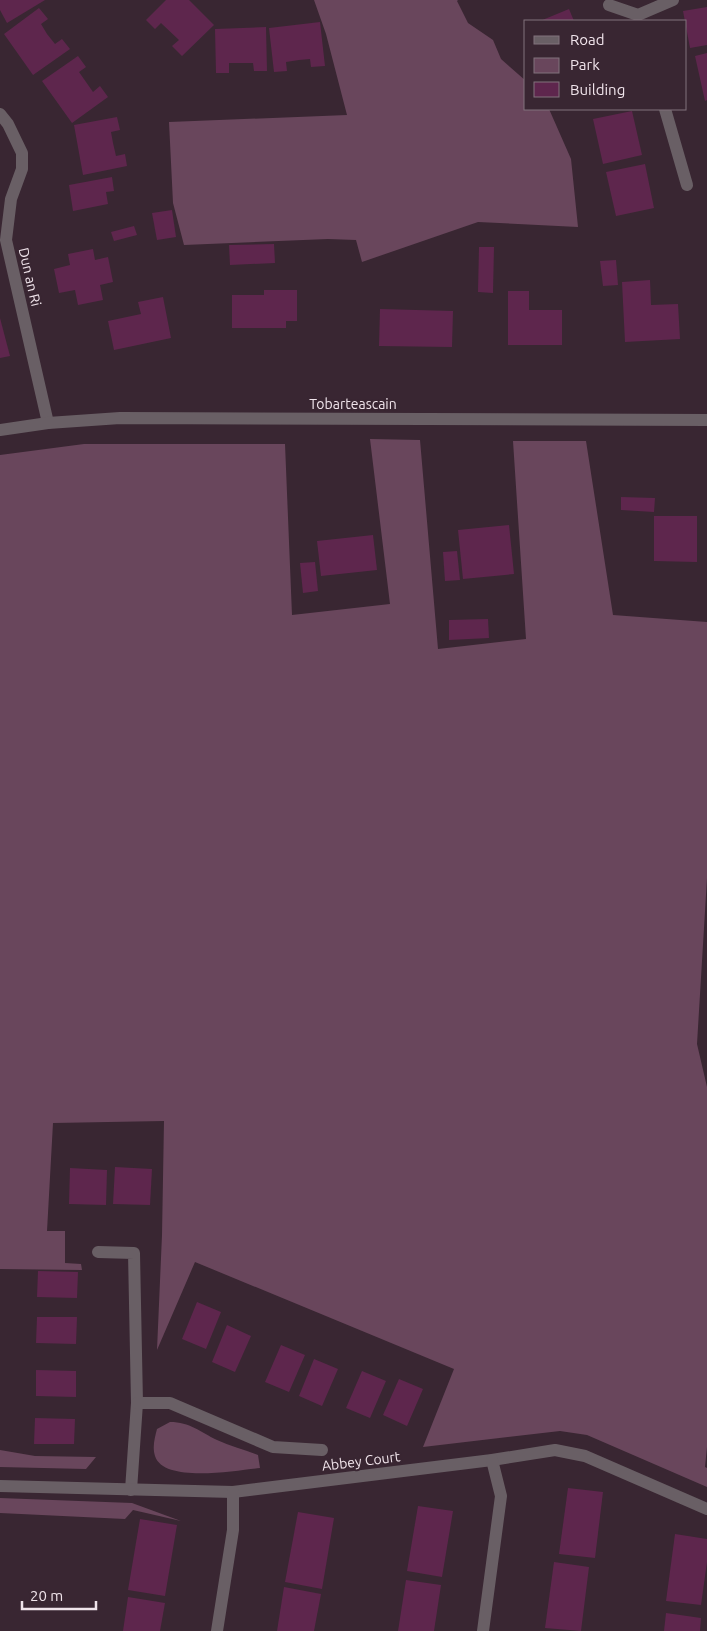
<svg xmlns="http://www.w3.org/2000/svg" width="707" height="1631" viewBox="0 0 707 1631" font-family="Ubuntu,sans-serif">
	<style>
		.green { fill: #69465c }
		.building { fill: #5e264d }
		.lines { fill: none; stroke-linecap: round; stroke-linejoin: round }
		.street { stroke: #695f65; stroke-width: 12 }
		.labels { text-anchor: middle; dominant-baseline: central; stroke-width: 4; stroke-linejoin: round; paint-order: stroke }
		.street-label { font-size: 14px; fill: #f0e4eb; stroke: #392632 }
	</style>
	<rect width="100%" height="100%" fill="#392632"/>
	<!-- green -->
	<g class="green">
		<path d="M314,0H458L457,1L468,23L493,40L501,59L526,81V109H549L571,159L578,227L478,222L362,262L356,240L328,239L184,245L173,203L169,122L347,115L326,34Z"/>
		<path d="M370,439L420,440L438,649L526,639L513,441H586L613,615L707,622V878L697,1044L707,1087V1447L705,1467L707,1468V1487L587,1435L560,1431L423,1447L454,1369L195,1262L157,1350L162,1235L164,1121L53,1123L47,1231H65V1263L81,1264L82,1270L0,1269V455L84,444H285L292,615L390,604Z"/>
		<path d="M170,1422C190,1422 200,1432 217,1440C230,1446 245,1450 258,1455L260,1468C237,1470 164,1484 155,1456C152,1447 155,1437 157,1429Z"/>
		<path d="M0,1450L35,1456L96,1457L86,1469L0,1467Z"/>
		<path d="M0,1498L132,1503L181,1521L133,1510L125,1519L0,1513Z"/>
	</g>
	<!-- building -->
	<g class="building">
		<path d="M0,0H45L7,23L0,10Z"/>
		<path d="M166,0H189L214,25L182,56L172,46L179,40L161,23L155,29L146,20Z"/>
		<path d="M707,7V45L690,48L683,11Z"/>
		<path d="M39,8L48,19L41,24L47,34L55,44L62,39L70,49L33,75L4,34Z"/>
		<path d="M569,9L574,21H540Z"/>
		<path d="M320,22L325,66L311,67L310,59L299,60L286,62L287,71L274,72L269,28Z"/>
		<path d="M266,27L267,71H254L253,63H229V73H216L215,29Z"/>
		<path d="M707,53V100L705,101L695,56Z"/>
		<path d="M78,56L86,67L79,72L93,92L100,86L108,97L72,123L42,81Z"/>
		<path d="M632,111L642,155L603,164L593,119Z"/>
		<path d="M117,117L120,130L111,132L113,143L116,156L125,154L127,166L83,175L74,125Z"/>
		<path d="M645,164L654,208L616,216L606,172Z"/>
		<path d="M112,177L114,191L106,192L108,204L73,211L69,185Z"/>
		<path d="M172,210L176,237L157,240L152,213Z"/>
		<path d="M134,226L137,235L114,241L111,232Z"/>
		<path d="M274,244L275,263L230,265L229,245Z"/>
		<path d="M479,247H494L493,293L478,292Z"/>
		<path d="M93,249L95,260L108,257L113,282L100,285L103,300L78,305L75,290L59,293L54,269L70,265L68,254Z"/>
		<path d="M616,260L618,285L603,286L600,261Z"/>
		<path d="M650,280L651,305L678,304L680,339L625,342L622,282Z"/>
		<path d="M264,290H297V321H286V328H232V295H264Z"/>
		<path d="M508,291H529V310H562V345H508Z"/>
		<path d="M163,297L171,338L114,350L108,321L141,314L138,302Z"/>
		<path d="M380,309L453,311L452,347L379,346Z"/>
		<path d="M0,318L10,356L0,358Z"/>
		<path d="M621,497L655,498L654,512L621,510Z"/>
		<path d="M654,516H697V562L654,561Z"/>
		<path d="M509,525L514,574L463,579L458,530Z"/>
		<path d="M373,535L377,570L321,576L317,541Z"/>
		<path d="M457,551L460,580L445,581L443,552Z"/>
		<path d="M315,562L318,591L303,593L300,563Z"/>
		<path d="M488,619L489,638L449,640V620Z"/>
		<path d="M115,1167L152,1169L150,1205L113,1204Z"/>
		<path d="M70,1168L107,1170L106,1205L69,1204Z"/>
		<path d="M38,1271L78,1272L77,1298L37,1297Z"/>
		<path d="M197,1302L221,1312L206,1349L182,1339Z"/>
		<path d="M37,1317H77L76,1344L36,1343Z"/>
		<path d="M227,1325L251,1336L235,1372L212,1362Z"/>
		<path d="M281,1345L305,1355L289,1392L265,1382Z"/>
		<path d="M314,1359L338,1369L322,1406L299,1396Z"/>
		<path d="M36,1370L76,1371V1397L36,1396Z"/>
		<path d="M362,1371L386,1381L370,1418L346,1408Z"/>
		<path d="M399,1379L423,1389L407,1426L383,1415Z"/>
		<path d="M35,1418L75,1419L74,1444H34Z"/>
		<path d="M568,1488L603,1492L595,1558L559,1554Z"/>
		<path d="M418,1506L453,1511L442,1577L407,1571Z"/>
		<path d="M298,1512L334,1518L322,1589L285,1582Z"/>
		<path d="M140,1519L177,1525L165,1596L128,1590Z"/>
		<path d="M675,1534L707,1539V1562L701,1605L666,1601Z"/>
		<path d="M554,1562L589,1567L581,1631L545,1628Z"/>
		<path d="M406,1580L441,1585L434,1631H398Z"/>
		<path d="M284,1587L321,1594L314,1631H277Z"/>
		<path d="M128,1597L165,1603L160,1631H123Z"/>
		<path d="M666,1613L701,1618L700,1631H664Z"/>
	</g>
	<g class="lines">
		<!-- street -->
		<g class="street">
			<path d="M609,5L638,15L673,0"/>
			<path d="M665,109L687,185"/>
			<path d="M0,114L8,124L22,153V169L11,199L6,240L48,423"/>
			<path d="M0,430L48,423L120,418L707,420"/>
			<path d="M98,1252L134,1253L137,1403L131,1490"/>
			<path d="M137,1403H170L273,1447L322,1450"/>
			<path d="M0,1486L233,1492L492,1460L555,1450L585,1456L707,1509"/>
			<path d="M217,1631L233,1530V1492"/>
			<path d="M483,1631L501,1496L492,1460"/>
		</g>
	</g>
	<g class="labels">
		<!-- street labels -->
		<g class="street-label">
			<text transform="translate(30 277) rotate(77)">Dun an Ri</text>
			<text x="353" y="404">Tobarteascain</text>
			<text transform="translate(361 1461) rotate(-7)">Abbey Court</text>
		</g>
	</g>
	<!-- legend -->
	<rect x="524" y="20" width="162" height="90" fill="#392632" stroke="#82727c"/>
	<rect x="534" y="36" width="25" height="8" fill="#695f65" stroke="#82727c"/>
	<text x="570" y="45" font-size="15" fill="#f0e4eb">Road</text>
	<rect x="534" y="58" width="25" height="15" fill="#69465c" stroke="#82727c"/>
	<text x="570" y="70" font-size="15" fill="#f0e4eb">Park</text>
	<rect x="534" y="82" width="25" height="15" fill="#5e264d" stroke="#82727c"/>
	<text x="570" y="95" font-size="15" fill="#f0e4eb">Building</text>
	<!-- scale -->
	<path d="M22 1601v8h74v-8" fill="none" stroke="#f0e4eb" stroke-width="2.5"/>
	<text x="30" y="1601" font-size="15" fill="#f0e4eb" stroke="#392632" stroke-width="4" paint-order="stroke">20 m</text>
</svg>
